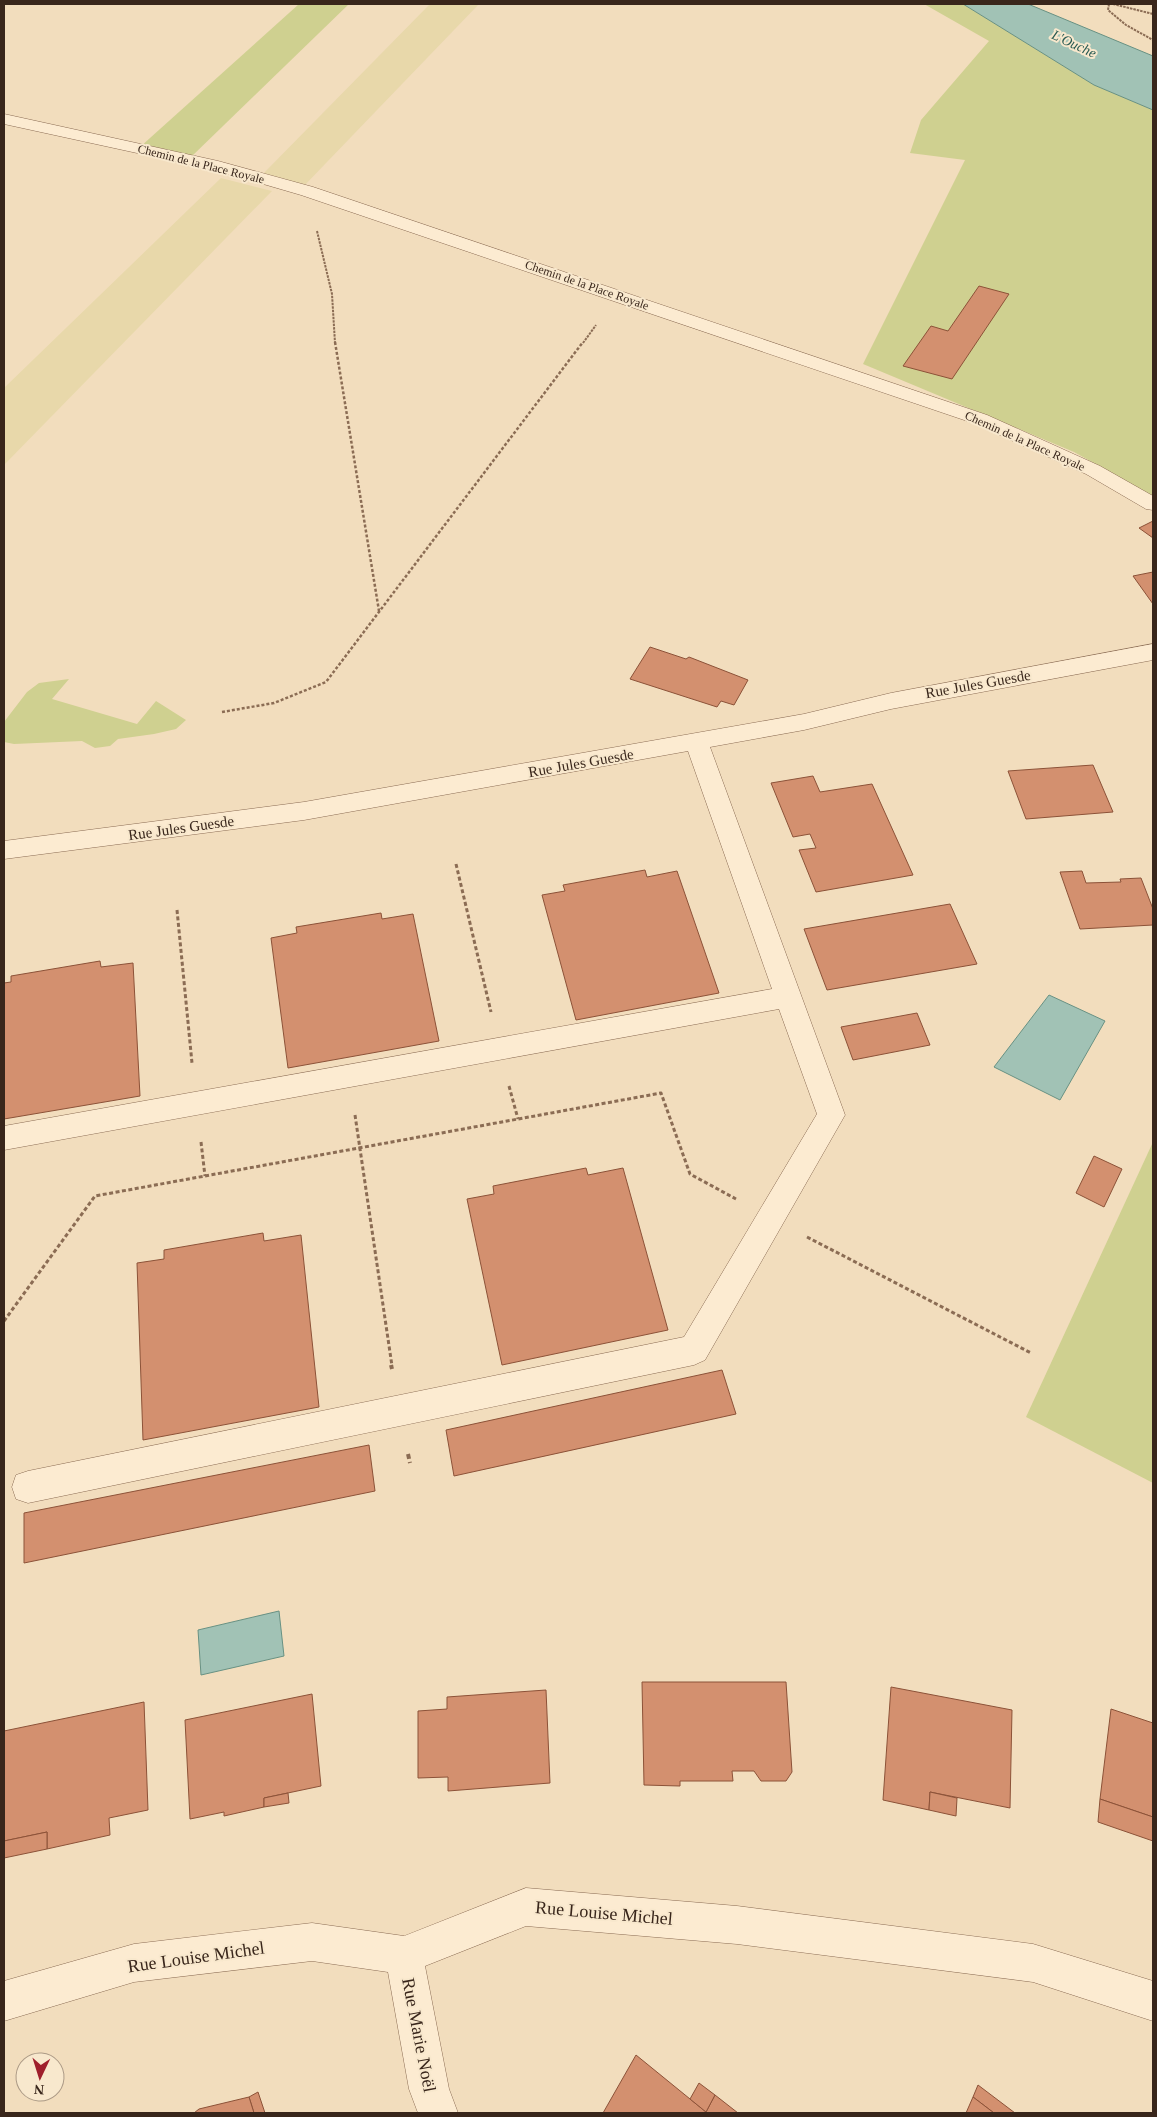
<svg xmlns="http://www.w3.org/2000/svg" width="1157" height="2117" viewBox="0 0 1157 2117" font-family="'Times New Roman',serif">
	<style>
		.farmland { fill: #e8d8aa }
		.green { fill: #cfd090 }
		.water { fill: #a1c2b5; stroke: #689183 }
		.building { fill: #d3906f; stroke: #8c5238 }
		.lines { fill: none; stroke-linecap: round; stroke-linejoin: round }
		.minor-casing { stroke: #8b6c54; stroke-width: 1 }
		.path-far3 { stroke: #8b6c54; stroke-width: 2; stroke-dasharray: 2.5 1; stroke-linecap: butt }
		.path-far2 { stroke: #8b6c54; stroke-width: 2.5; stroke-dasharray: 3 2; stroke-linecap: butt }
		.path-far1 { stroke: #8b6c54; stroke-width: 3; stroke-dasharray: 4 2.5; stroke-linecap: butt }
		.path { stroke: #8b6c54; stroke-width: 4; stroke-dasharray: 5 3; stroke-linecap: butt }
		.minor { fill: #fcebd1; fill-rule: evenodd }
		.labels { text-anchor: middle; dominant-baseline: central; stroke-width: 4; stroke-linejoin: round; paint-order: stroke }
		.far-street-label { font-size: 12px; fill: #39261b; stroke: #f8e8cd }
		.far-water-label { font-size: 14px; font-style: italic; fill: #285a52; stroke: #f8e8cd }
		.street-label { font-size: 15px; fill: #39261b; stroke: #f8e8cd }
		.near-street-label { font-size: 18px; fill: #39261b; stroke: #f8e8cd }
	</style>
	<rect width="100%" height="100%" fill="#f2ddbd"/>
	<!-- farmland -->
	<g class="farmland">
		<path d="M430,4H479L301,189L260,177Z"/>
		<path d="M221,178L272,191L4,465V388Z"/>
	</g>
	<!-- green -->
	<g class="green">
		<path d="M299,4H349L189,159L140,147Z"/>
		<path d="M924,4H963L1094,85L1153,110V496L1074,452L863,364L965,160L910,153L921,120L989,41Z"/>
		<path d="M69,679L52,699L137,724L156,701L186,720L176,729L154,734L118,739L110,746L95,748L82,741L14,744L4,742V722L27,692L39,683Z"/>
		<path d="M1153,1142V1483L1026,1417Z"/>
	</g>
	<!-- water -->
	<g class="water">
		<path d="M963,4H1028L1153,56V110L1094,85Z"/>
		<path d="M1049,995L1105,1021L1060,1100L994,1067Z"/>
		<path d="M279,1611L284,1656L201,1675L198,1630Z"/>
	</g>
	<!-- building -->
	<g class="building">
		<path d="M979,286L1009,294L952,379L903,366L931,326L948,331Z"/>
		<path d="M1153,521V538L1139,528Z"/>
		<path d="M1153,572V604L1133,576Z"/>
		<path d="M650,647L686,659L689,657L748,680L734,705L721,701L717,707L630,679Z"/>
		<path d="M1093,765L1113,812L1026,819L1008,771Z"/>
		<path d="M813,776L820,792L872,784L913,875L816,892L799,850L816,848L810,834L793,837L771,783Z"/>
		<path d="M645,870L647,877L677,871L719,993L576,1020L542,895L565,891L563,885Z"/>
		<path d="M1082,871L1086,883L1121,882L1120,879L1141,878L1153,909V925L1080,929L1060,872Z"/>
		<path d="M950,904L977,964L827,990L804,929Z"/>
		<path d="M381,913L382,919L413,914L439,1041L288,1068L271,938L297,933L296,927Z"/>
		<path d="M100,961L101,967L133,963L140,1096L4,1119V983L11,982V976Z"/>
		<path d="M917,1013L930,1045L853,1060L841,1027Z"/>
		<path d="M1094,1156L1122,1169L1104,1207L1076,1193Z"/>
		<path d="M586,1168L588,1175L623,1168L668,1330L502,1365L467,1199L494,1194L493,1186Z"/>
		<path d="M263,1233L264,1241L301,1235L319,1407L143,1440L137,1263L164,1259V1250Z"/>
		<path d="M722,1370L736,1414L454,1476L446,1430Z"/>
		<path d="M369,1445L375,1491L24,1563V1513Z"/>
		<path d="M642,1682H786L792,1772L786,1781H761L754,1771H732L733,1781H680V1786L644,1785Z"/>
		<path d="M891,1687L1012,1710L1010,1808L930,1792L929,1810L883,1800Z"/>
		<path d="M546,1690L550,1783L448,1791V1777L418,1778V1711L447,1709V1697Z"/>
		<path d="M312,1694L321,1786L264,1798V1807L224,1816V1812L190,1819L185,1720Z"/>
		<path d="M144,1702L148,1810L109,1818L110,1835L47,1849V1832L4,1841V1731Z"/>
		<path d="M1111,1709L1153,1723V1817L1100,1799Z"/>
		<path d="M930,1792L957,1798L956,1816L929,1810Z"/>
		<path d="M288,1793L289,1803L264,1807V1798Z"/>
		<path d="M1100,1799L1153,1817V1841L1098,1822Z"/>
		<path d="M47,1832V1849L4,1858V1841Z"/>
		<path d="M636,2055L706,2112L715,2095L738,2113H603Z"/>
		<path d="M699,2083L715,2095L706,2112L690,2099Z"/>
		<path d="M978,2085L1015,2113H994L973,2097Z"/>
		<path d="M258,2092L265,2113H254L249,2097Z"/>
		<path d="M249,2097L254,2113H194L199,2109Z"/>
		<path d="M973,2097L994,2113H966Z"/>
	</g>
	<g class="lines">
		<!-- minor casing -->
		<g class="minor-casing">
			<g id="minor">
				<path d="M4,114L218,161L313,187L987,415L1100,466L1153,496V510L1146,509L1086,474L973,423L301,195L215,170L4,124Z"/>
				<path d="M1153,644V660L891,709L804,730L710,747L845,1115L705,1360L694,1365L28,1503L16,1499L12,1487L16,1475L28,1471L684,1337L817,1114L779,1009L4,1150V1126L772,989L688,751L304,820L4,859V841L304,802L804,714L891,693Z"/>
				<path d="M526,1888L737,1906L1033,1944L1153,1981V2021L1033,1982L737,1944L526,1926L425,1966L449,2089L458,2113H418L409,2089L388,1972L312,1961L134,1982L4,2021V1981L134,1944L312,1923L404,1936Z"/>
			</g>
		</g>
		<!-- path-far3 -->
		<g class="path-far3">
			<path d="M1109,4L1108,10L1126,25L1153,40"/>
			<path d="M1113,4L1153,14"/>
			<path d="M317,231L332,294L335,343"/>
			<path d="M583,343L596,325"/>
		</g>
		<!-- path-far2 -->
		<g class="path-far2">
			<path d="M335,342L379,611"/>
			<path d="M222,712L274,703L326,682L583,342"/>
		</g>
		<!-- path-far1 -->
		<g class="path-far1">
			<path d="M456,864L491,1012"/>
			<path d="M177,910L192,1063"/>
			<path d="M509,1086L518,1119"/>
			<path d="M355,1115L392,1366"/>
			<path d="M201,1142L205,1176"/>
			<path d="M807,1237L1031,1353"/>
			<path d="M4,1321L95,1196L661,1093L690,1174L736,1199"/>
		</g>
		<!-- path -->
		<g class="path">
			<path d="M391,1365L392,1369"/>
			<path d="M408,1454L410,1463"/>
		</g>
		<!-- minor -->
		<use href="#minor" class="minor"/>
	</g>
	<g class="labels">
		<!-- far-street labels -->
		<g class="far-street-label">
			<text transform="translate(201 164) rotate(14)">Chemin de la Place Royale</text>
			<text transform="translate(587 285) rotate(19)">Chemin de la Place Royale</text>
			<text transform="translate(1025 441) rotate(24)">Chemin de la Place Royale</text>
		</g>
		<!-- far-water labels -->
		<g class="far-water-label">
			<text transform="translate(1074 44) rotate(25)">L'Ouche</text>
		</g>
		<!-- street labels -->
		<g class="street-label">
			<text transform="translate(978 684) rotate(-10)">Rue Jules Guesde</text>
			<text transform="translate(581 763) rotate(-10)">Rue Jules Guesde</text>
			<text transform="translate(181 828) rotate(-8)">Rue Jules Guesde</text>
		</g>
		<!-- near-street labels -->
		<g class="near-street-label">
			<text transform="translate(604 1913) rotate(5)">Rue Louise Michel</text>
			<text transform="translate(196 1957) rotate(-8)">Rue Louise Michel</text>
			<text transform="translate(419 2035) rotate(79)">Rue Marie Noël</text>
		</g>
	</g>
	<!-- border -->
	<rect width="1157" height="2117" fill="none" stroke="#39261b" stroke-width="10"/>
	<!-- north arrow -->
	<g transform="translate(40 2077) rotate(184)"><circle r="24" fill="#f8e8cd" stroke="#ac9a86"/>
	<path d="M0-4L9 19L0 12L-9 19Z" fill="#9f1f2c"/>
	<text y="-8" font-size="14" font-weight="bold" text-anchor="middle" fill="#39261b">N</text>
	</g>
</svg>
